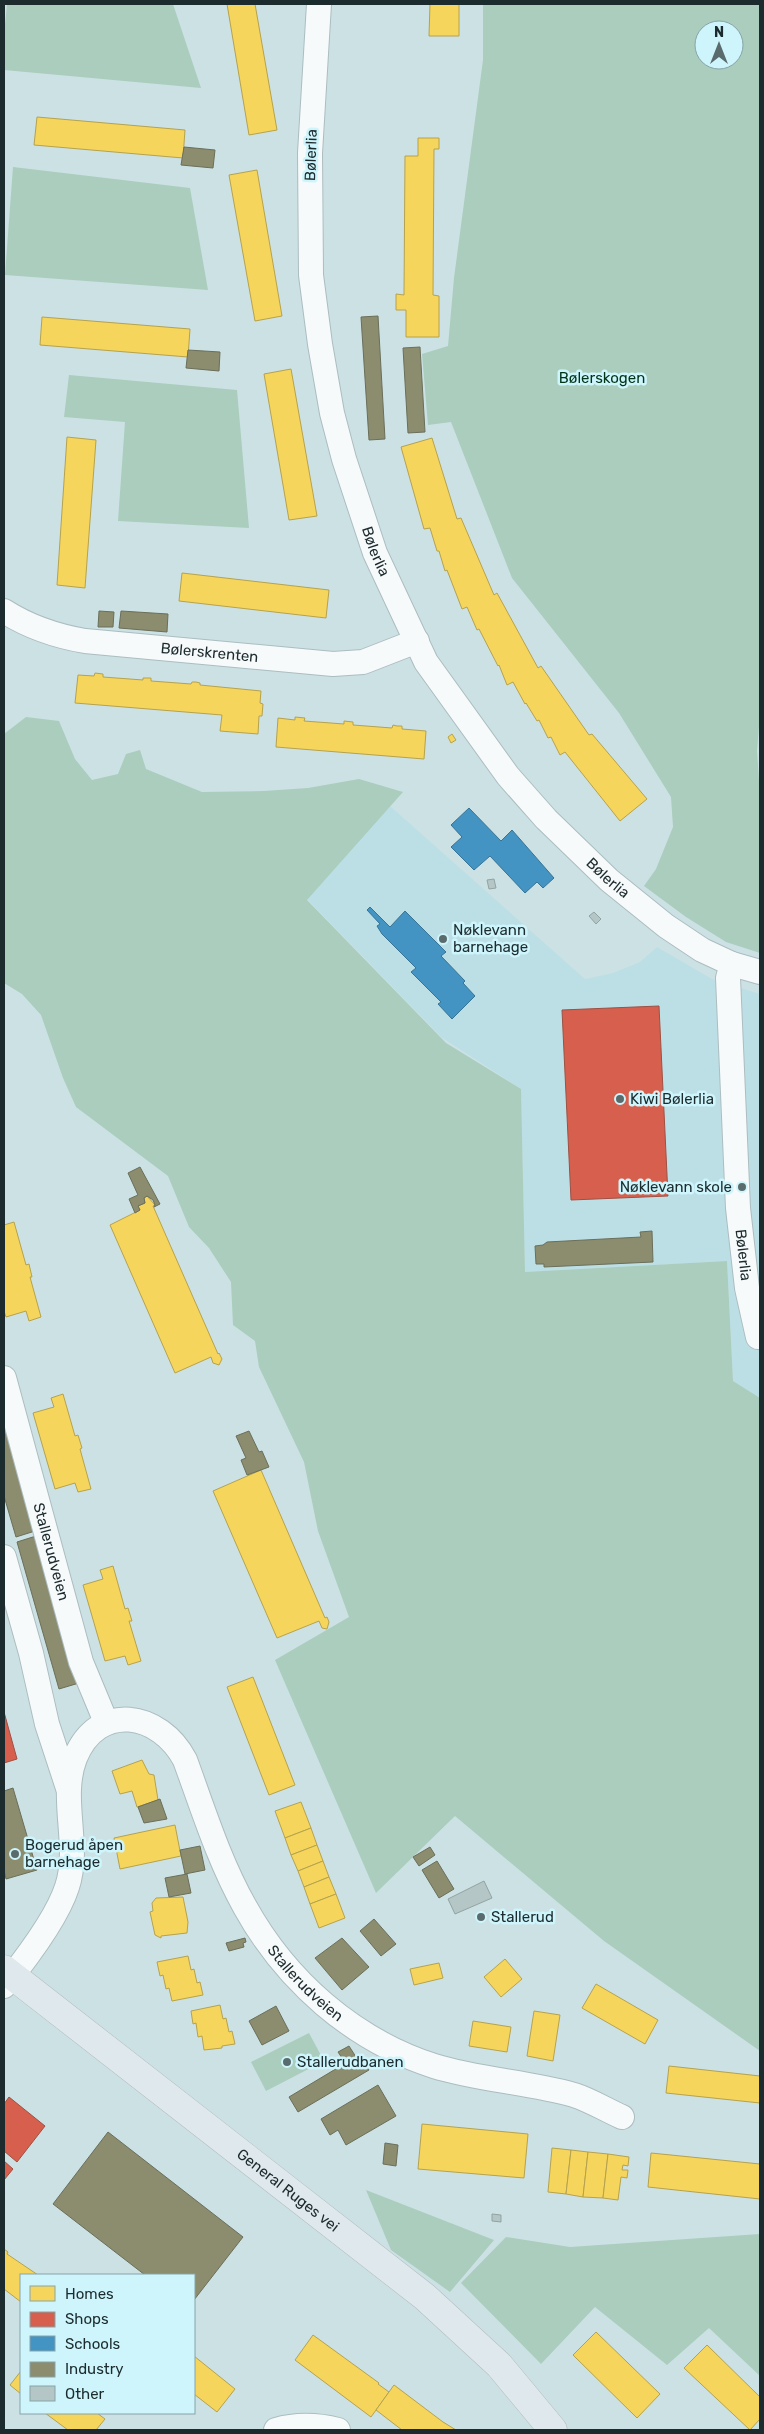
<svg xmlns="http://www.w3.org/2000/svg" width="764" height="2434" viewBox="0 0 764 2434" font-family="Rubik,sans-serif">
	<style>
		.built { fill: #bcdfe6 }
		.green { fill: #aacdbd; fill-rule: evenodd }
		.homes { fill: #f6d55c; stroke: #b5a24e }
		.shops { fill: #d6604d; stroke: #9e5043 }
		.schools { fill: #4393c3; stroke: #377496 }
		.industry { fill: #8c8c6e; stroke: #6a6f5a }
		.building { fill: #b4c6c5; stroke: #93a3a3 }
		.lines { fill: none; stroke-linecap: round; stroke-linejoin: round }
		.minor-casing { stroke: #acbdc0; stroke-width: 26 }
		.major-casing { stroke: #b3bec0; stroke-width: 29 }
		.minor { stroke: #f7fafb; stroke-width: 24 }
		.major { stroke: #dfe8ec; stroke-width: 28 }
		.poi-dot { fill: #5a6b6d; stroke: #cef5fc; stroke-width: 2 }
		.labels { text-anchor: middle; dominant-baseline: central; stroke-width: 5; stroke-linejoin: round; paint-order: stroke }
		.street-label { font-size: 15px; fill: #1c2b2d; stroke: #cef5fc }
		.park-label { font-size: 15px; fill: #00351a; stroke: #cef5fc }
		.poi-label { font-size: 15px; fill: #1c2b2d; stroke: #cef5fc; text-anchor: start }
	</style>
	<rect width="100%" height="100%" fill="#cce1e4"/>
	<!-- built -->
	<path class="built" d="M390,806L585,979L613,973L640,962L657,947L712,979L760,994V1398L733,1381L727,1261L525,1272L521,1089L441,1037L307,899Z"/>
	<!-- green -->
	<g class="green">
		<path d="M7,4H173L201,88L4,70V34Z"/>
		<path d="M483,4H760V714L757,751L760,794V953L726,942L686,917L644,886L656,869L673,827L671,797L619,713L512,578L451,422L428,425L422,354L448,346L454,278L483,60ZM704,30H734V60H704Z"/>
		<path d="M13,167L190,188L208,290L5,275Z"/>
		<path d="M69,375L237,390L249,528L118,521L125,422L64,417Z"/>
		<path d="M26,717L59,721L75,759L92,780L118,774L126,754L140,750L146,769L202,792L264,791L308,788L359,779L403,792L307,900L446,1043L521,1089L525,1272L727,1261L733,1381L760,1398V2051L604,1941L455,1816L376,1893L275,1660L349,1617L318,1531L304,1462L259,1367L255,1341L233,1325L231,1282L209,1248L189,1227L168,1176L76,1107L63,1078L41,1015L22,994L4,983V734Z"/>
		<path d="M309,2033L324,2061L266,2091L251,2062Z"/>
		<path d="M366,2190L494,2240L450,2292L391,2250Z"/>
		<path d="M760,2234V2376L709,2328L667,2365L595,2307L541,2364L461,2283L506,2237L570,2247Z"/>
	</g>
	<!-- homes -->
	<g class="homes">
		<path d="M227,4H255L277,130L249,135Z"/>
		<path d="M430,4H459V36H429Z"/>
		<path d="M37,117L185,130L183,158L34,145Z"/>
		<path d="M418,138H439V149H434L433,295L439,296V337H406V310H396V294L404,295L405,156H418Z"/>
		<path d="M257,170L282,316L255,321L229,175Z"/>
		<path d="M42,317L190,329L188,357L40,345Z"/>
		<path d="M291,369L317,516L289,520L264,374Z"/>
		<path d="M67,437L96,440L85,588L57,585Z"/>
		<path d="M432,438L457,519L461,518L494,595L497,593L538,668L541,666L589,735L592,734L647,799L620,821L565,752L560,755L551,737L548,738L539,720L537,721L526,703L525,704L513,682L507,685L499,665L498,666L479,629L477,630L467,607L462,609L447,570L445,571L439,551H437L430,528L424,529L401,447Z"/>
		<path d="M182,573L329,590L326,618L179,601Z"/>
		<path d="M95,673L103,674V677L143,680V678H151V681L191,684L192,682H196L200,683V685L261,691L260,703L263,704L262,716H259L258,734L220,731L222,715L75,703L78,675L94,676Z"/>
		<path d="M295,717L305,718L304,721L344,724V721L353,722V725L392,728L393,725L397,726H402V729L426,731L424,759L276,747L278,718L295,720Z"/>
		<path d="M452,734L456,740L451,743L448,737Z"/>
		<path d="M147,1196L155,1205L153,1206L218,1354L219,1353L222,1359L219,1365L213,1363L211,1357L175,1373L110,1225L140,1210L138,1206L145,1203L144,1198Z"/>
		<path d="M14,1222L26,1265L29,1264L32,1277H30L41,1317L29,1321L26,1311L6,1317L4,1311V1225Z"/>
		<path d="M63,1394L75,1436L78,1435L82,1448L80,1449L91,1489L78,1492L75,1483L55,1489L33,1413L54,1407L51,1398Z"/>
		<path d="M261,1470L325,1618L327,1617L329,1622L327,1629L322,1628L319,1621L277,1638L213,1491Z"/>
		<path d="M113,1566L125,1609L128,1608L132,1621H129L141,1661L128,1665L125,1656L105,1661L83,1585L103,1579L100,1570Z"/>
		<path d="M253,1677L295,1785L269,1795L227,1687Z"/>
		<path d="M142,1760L149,1774L154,1775L158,1800L137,1807L132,1791L120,1794L112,1771Z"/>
		<path d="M301,1802L311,1828L285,1838L275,1811Z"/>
		<path d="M175,1825L181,1856L120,1869L114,1838Z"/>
		<path d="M311,1828L317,1845L291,1855L285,1838Z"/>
		<path d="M317,1845L323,1861L298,1871L291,1855Z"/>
		<path d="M323,1861L329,1877L304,1887L298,1871Z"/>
		<path d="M329,1877L336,1894L310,1904L304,1887Z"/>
		<path d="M336,1894L345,1918L319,1928L310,1904Z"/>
		<path d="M183,1897L188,1922L187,1933L161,1936V1938L155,1935L150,1912L153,1911L152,1903L156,1898Z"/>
		<path d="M188,1956L191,1970L194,1969L197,1983L200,1982L203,1995L172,2001L169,1988L166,1989L163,1975L160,1976L157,1962Z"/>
		<path d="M505,1959L522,1979L501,1997L484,1977Z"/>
		<path d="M439,1963L443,1978L414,1985L410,1969Z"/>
		<path d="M596,1984L658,2020L645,2044L582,2008Z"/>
		<path d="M220,2005L223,2019L226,2018L229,2032L232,2031L235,2044L222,2046V2048L204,2050L202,2036L198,2037L196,2023L193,2024L191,2011Z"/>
		<path d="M534,2011L560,2015L553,2061L527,2056Z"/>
		<path d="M473,2021L511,2027L507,2052L469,2046Z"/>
		<path d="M669,2066L760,2076V2103L666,2093Z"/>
		<path d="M422,2124L528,2134L524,2178L418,2169Z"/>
		<path d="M552,2148L571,2150L566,2194L548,2192Z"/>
		<path d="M571,2150L588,2152L583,2197L566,2194Z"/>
		<path d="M588,2152L608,2154L603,2198L583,2197Z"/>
		<path d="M651,2153L760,2164V2199L648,2187Z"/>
		<path d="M608,2154L629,2157L628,2166L623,2165L622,2170H628L627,2178L621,2177L618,2200L603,2198Z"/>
		<path d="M4,2249L8,2252L7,2254L38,2275H21V2302L4,2289Z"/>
		<path d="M596,2332L660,2394L637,2418L573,2355Z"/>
		<path d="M313,2335L379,2383L378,2384L389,2392L371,2417L295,2360Z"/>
		<path d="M707,2345L760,2397V2419L750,2430L684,2368Z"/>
		<path d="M194,2356L235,2389L217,2412L194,2394Z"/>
		<path d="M21,2371V2394L10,2385Z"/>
		<path d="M394,2385L443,2422L456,2430H402L376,2410Z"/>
		<path d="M45,2413H97L105,2419L96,2430H68Z"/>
	</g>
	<!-- shops -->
	<g class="shops">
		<path d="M659,1006L668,1196L571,1200L562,1010Z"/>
		<path d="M4,1712L17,1759L4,1763Z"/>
		<path d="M9,2097L45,2126L17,2162L4,2151V2104Z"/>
		<path d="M4,2161L13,2169L4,2180Z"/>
	</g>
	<!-- schools -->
	<g class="schools">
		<path d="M469,808L501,841L512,830L554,878L543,888L537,882L525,893L490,856L474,870L451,847L462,837L451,825Z"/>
		<path d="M370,907L390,927L405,911L446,952L441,956L465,981L463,983L475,996L452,1019L438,1004L441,1002L411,972L416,968L382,934L377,926L380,924L367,910Z"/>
	</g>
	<!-- industry -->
	<g class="industry">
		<path d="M184,147L215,150L213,168L181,165Z"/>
		<path d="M378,316L385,439L369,440L361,317Z"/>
		<path d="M420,347L425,432L408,433L403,348Z"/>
		<path d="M188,350L220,352L219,371L186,368Z"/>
		<path d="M99,611L114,612L113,627H98Z"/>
		<path d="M121,611L168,614L167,632L119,628Z"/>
		<path d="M140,1167L160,1204L154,1207L155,1205L153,1200L147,1196L144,1198L145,1203L138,1206L140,1210L135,1213L129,1199L138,1195L128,1173Z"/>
		<path d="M652,1231L653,1262L544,1267V1264H536L535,1246L543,1245L547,1242L641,1237L640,1232Z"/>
		<path d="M4,1423L35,1531L16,1537L4,1496Z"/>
		<path d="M249,1431L259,1452L262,1451L269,1467L247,1475L241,1460L246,1458L236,1436Z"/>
		<path d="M36,1536L79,1683L59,1689L17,1542Z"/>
		<path d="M13,1788L37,1870L6,1879L4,1870V1791Z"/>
		<path d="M160,1799L167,1819L144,1823L138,1807Z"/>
		<path d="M200,1846L205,1870L185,1874L180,1850Z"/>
		<path d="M430,1847L435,1855L419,1866L413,1857Z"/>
		<path d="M437,1861L454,1889L439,1898L422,1870Z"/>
		<path d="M187,1874L191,1893L169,1897L165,1878Z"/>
		<path d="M374,1919L396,1944L381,1956L360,1931Z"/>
		<path d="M245,1938L246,1942L243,1943L244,1947L229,1951L226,1943Z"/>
		<path d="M342,1938L369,1967L342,1990L315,1958Z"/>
		<path d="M276,2006L289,2031L262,2045L249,2021Z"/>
		<path d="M349,2046L356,2057L346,2064L338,2052Z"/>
		<path d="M359,2055L369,2070L298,2112L289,2097Z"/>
		<path d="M378,2085L396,2116L346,2145L338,2130L330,2135L321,2119Z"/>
		<path d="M108,2132L243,2237L194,2300V2275H145L53,2204Z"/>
		<path d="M385,2143L398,2145L396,2166L383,2164Z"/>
	</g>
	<!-- building -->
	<g class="building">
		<path d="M494,879L496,888L489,889L487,880Z"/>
		<path d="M594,912L601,919L596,924L589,916Z"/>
		<path d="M484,1881L492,1898L455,1914L448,1899Z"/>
		<path d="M492,2214L501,2215V2222L492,2221Z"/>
	</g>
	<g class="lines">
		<!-- minor casing -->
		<g class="minor-casing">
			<g id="minor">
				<path id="s1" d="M319,4L310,153L311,275L320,344L332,413L344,459L375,553L426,662L508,776L546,819L609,880L666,926L702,950L732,964L760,972"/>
				<path id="s2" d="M4,611C29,627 56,636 85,641L333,664L363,662L417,641"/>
				<path id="s3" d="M732,964L728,978L738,1208L747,1288L758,1337"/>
				<path id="s4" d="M4,1378L81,1662L106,1722"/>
				<path d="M4,1557L31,1653L47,1724L68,1788"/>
				<path id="s5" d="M4,1986C25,1960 57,1918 67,1887C81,1845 59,1799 75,1758C98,1701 160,1712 185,1760C203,1809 219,1861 245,1907C286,1981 353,2040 434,2066C479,2080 528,2082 574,2095C590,2100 606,2110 622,2117"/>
				<path d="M276,2430C297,2424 318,2425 338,2430"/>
			</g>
		</g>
		<!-- major casing -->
		<g class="major-casing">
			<g id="major">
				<path id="s6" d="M4,1969L425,2297L499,2365L553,2430"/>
			</g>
		</g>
		<!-- minor -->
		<use href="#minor" class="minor"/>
		<!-- major -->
		<use href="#major" class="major"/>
	</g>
	<!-- markers -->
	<g class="poi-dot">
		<circle cx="443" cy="939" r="5"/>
		<circle cx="620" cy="1099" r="5"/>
		<circle cx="742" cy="1187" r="5"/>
		<circle cx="15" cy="1854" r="5"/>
		<circle cx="481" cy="1917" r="5"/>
		<circle cx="287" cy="2062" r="5"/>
	</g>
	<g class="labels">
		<!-- street labels -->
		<g class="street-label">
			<text transform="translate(311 155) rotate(-88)">Bølerlia</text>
			<text stroke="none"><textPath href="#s1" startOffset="556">Bølerlia</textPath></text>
			<text stroke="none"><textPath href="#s2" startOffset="212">Bølerskrenten</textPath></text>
			<text stroke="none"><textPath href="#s1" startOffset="961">Bølerlia</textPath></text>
			<text stroke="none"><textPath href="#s3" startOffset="292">Bølerlia</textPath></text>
			<text stroke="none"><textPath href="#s4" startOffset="180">Stallerudveien</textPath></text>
			<text stroke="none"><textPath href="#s5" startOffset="648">Stallerudveien</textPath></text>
			<text stroke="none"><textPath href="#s6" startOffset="360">General Ruges vei</textPath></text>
		</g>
		<!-- park labels -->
		<g class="park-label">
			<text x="602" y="378">Bølerskogen</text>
		</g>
		<!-- poi labels -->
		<g class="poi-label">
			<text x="453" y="930">Nøklevann<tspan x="453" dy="17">barnehage</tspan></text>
			<text x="630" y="1099">Kiwi Bølerlia</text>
			<text x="732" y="1187" text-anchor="end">Nøklevann skole</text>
			<text x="25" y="1845">Bogerud åpen<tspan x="25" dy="17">barnehage</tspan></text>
			<text x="491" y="1917">Stallerud</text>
			<text x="297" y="2062">Stallerudbanen</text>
		</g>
	</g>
	<!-- border -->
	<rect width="764" height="2434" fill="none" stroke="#1c2b2d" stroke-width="10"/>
	<!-- legend -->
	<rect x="20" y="2274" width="175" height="140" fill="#cef5fc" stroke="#87a4a9"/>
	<rect x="30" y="2286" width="25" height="15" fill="#f6d55c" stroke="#87a4a9"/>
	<text x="65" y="2299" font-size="15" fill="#1c2b2d">Homes</text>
	<rect x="30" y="2312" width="25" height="15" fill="#d6604d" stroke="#87a4a9"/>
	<text x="65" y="2324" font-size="15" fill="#1c2b2d">Shops</text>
	<rect x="30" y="2336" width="25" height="15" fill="#4393c3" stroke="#87a4a9"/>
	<text x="65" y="2349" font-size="15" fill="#1c2b2d">Schools</text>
	<rect x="30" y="2362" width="25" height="15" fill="#8c8c6e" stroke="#87a4a9"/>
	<text x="65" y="2374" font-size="15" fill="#1c2b2d">Industry</text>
	<rect x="30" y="2386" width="25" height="15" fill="#b4c6c5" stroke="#87a4a9"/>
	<text x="65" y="2399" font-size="15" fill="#1c2b2d">Other</text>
	<!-- north arrow -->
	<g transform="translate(719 45)"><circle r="24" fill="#cef5fc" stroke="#87a4a9"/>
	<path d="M0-4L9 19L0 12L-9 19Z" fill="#5a6b6d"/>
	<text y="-8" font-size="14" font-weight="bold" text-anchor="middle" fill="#1c2b2d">N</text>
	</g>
</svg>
